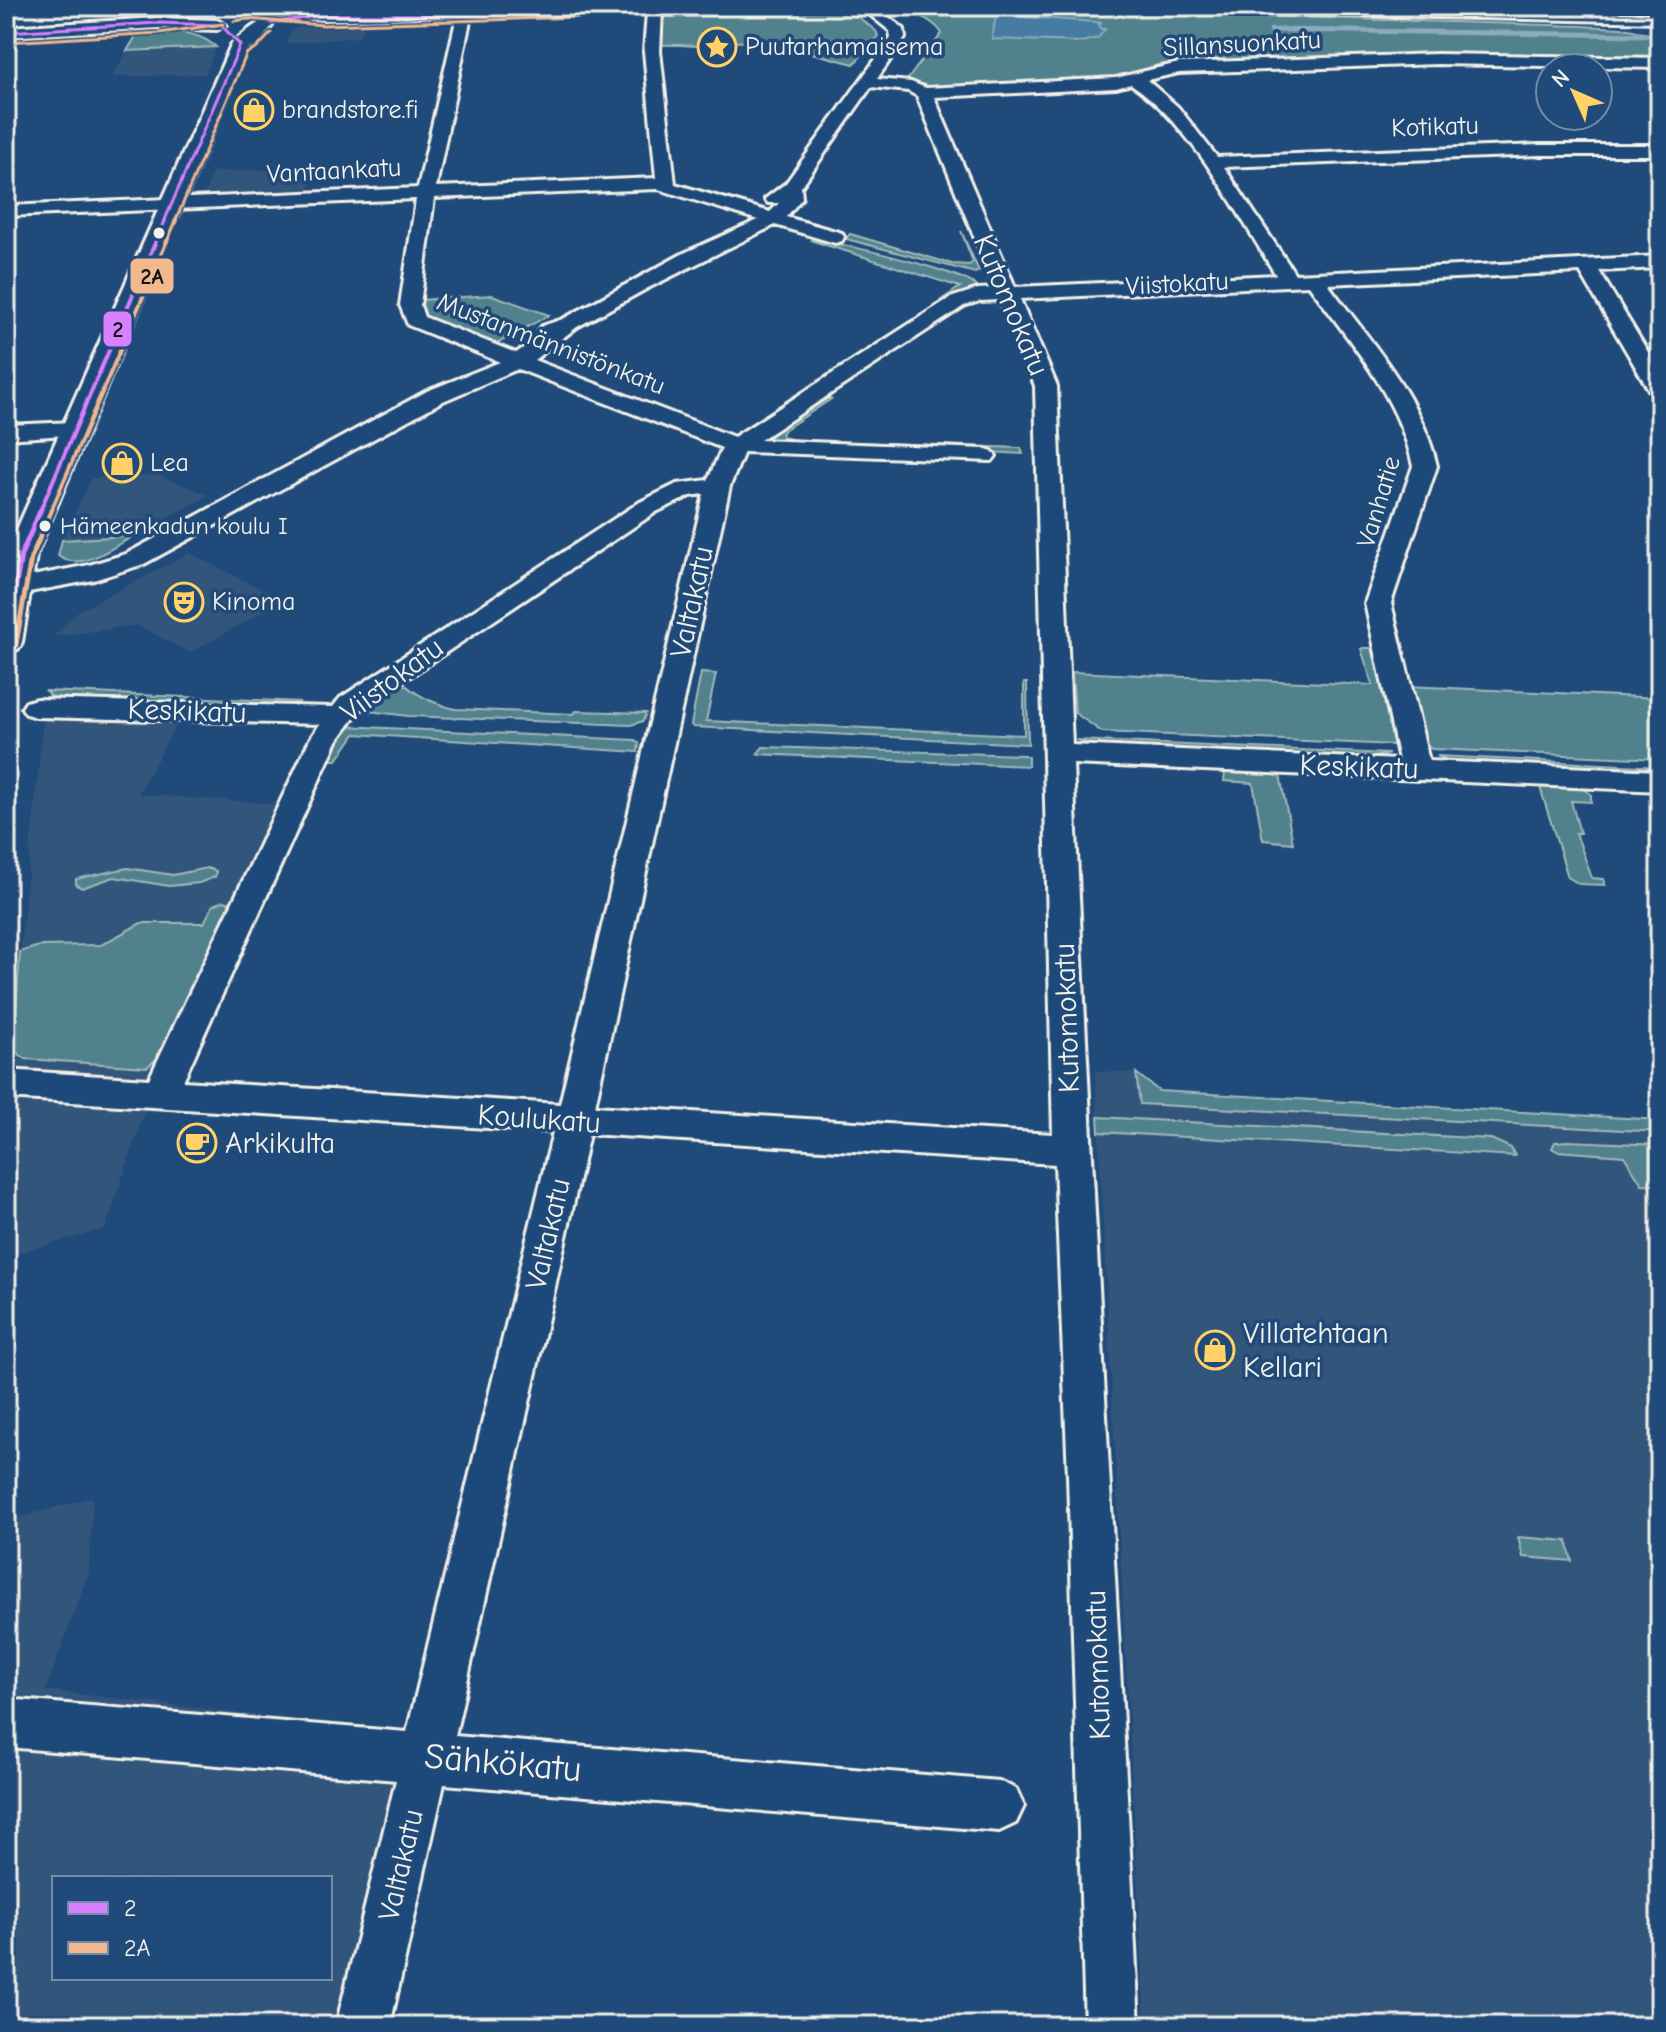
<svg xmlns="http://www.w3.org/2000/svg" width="1666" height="2032" viewBox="0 0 1666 2032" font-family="'Comic Neue',sans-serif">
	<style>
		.built { fill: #32557c; fill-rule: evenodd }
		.green { fill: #51818c; stroke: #a2b9ba; stroke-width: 2 }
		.water { fill: #467ca2; stroke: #8cabbe; stroke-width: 2 }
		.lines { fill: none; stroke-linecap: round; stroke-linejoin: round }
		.stream { stroke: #8cabbe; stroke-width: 5 }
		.minor-casing { stroke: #f4f1e8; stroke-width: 6 }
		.major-casing { stroke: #f4f1e8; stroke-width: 6 }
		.minor { fill: #1f4a7a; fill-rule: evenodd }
		.major { fill: #1f4a7a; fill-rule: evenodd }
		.bus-1-far2-casing { stroke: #1f4a7a; stroke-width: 6 }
		.bus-1-far1-casing { stroke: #1f4a7a; stroke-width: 8 }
		.bus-1-casing { stroke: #1f4a7a; stroke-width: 10 }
		.bus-2-far2-casing { stroke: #1f4a7a; stroke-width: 6 }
		.bus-2-far1-casing { stroke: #1f4a7a; stroke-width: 8 }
		.bus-2-casing { stroke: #1f4a7a; stroke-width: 10 }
		.bus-1-far2 { stroke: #d880ff; stroke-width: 3 }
		.bus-1-far1 { stroke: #d880ff; stroke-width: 4 }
		.bus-1 { stroke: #d880ff; stroke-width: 5 }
		.bus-2-far2 { stroke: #f1b78d; stroke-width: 3 }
		.bus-2-far1 { stroke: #f1b78d; stroke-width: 4 }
		.bus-2 { stroke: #f1b78d; stroke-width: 5 }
		.bus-dot { fill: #f4f1e8; stroke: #1f4a7a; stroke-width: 3 }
		.labels { text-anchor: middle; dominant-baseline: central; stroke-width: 7; stroke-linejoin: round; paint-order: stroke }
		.far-bus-label { font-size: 24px; fill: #f4f1e8; stroke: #1f4a7a; text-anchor: start }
		.far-street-label { font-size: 26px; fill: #f4f1e8; stroke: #1f4a7a }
		.far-poi-label { font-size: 26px; fill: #f4f1e8; stroke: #1f4a7a; text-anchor: start }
		.street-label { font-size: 30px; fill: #f4f1e8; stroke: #1f4a7a }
		.poi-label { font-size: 30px; fill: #f4f1e8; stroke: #1f4a7a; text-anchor: start }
		.near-street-label { font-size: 36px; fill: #f4f1e8; stroke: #1f4a7a }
		.line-badge { stroke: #1f4a7a; stroke-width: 3 }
		.pale-badge-label { font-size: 22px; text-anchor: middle; font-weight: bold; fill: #111 }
	</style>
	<rect width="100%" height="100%" fill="#1f4a7a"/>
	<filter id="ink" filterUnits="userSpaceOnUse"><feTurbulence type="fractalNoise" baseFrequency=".0125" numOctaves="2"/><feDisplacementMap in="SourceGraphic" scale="16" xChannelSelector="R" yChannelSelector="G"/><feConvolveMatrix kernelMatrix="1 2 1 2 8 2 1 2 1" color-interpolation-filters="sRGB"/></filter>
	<g filter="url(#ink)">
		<!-- built -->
		<g class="built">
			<path d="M364,26L359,37L286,44L291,30L301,27Z"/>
			<path d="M216,47L206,74L112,77L127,51Z"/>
			<path d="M316,168L307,196L203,200L212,172Z"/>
			<path d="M158,475L209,495L94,557L71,561L58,556L62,540L92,478Z"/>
			<path d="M190,553L283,600L190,653L137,625L53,637L77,612Z"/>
			<path d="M44,713L181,717L138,794L280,804L160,1056L142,1120L105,1229L6,1256V1032L20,952Z"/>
			<path d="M1095,1071L1136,1073L1159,1091L1660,1120V2026H1145Z"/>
			<path d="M93,1497L89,1572L46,1690L413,1734L339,2026H6V1521ZM54,1878H330V1978H54Z"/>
		</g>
		<!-- green -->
		<g class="green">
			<path d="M902,6H1124L1223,15L1582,26C1608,28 1638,25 1660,41V61L1160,64L1114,80L928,88L905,83L942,33C931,18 917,16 902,6Z"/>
			<path d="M1375,6H1623L1626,15L1394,10Z"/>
			<path d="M833,9L852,12L876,31L878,36L854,64L766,41L733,42V47C709,48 685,44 660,45L662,17L780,14Z"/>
			<path d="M139,31C163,30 197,29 216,47L127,51Z"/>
			<path d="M961,231L979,271L975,273L846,239L850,234L952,264L969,265L973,262Z"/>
			<path d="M810,240C833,240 970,273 978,288L955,295L945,301L941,300L960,287Z"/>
			<path d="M492,295L549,315L493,346L423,317L420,300Z"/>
			<path d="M827,397L831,399L784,430L781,433L783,437L796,440L1021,448L1023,454L761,440Z"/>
			<path d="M127,536L130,538C110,549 80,572 58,556L62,540Z"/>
			<path d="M1363,648H1372L1397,743L1395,745L1102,732L1075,713L1072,672L1373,685L1361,649Z"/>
			<path d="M701,673L716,674L706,721L1024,735V683H1027L1028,744L693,727L691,725Z"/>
			<path d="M400,680C415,695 435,704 455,709L574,714L576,711L646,713L643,721L631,725L408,716L361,710Z"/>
			<path d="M1407,686L1660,698V759L1432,749L1426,746Z"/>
			<path d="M46,691L300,702L288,707L59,698L50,696Z"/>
			<path d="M344,726L635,740L639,743L638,752L355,734L337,760H328Z"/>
			<path d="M1076,740L1389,754L1366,759L1096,746Z"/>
			<path d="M763,747L1024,755L1028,757V766L757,754Z"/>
			<path d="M1437,756L1660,767V773L1452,762Z"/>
			<path d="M1225,772L1280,775L1293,843L1263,840L1253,783L1224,781Z"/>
			<path d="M1540,787L1583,789L1591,794V802L1571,801L1580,833H1576L1592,878L1603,879L1605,885L1579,884L1568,877Z"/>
			<path d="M127,868L173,875L207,868L216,871L215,877L199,883L169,886L114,877L82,888L76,885V879Z"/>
			<path d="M223,901L233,903L160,1056L147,1067L26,1059L13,1050L20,952L39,946L101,945L141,923H204L213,905Z"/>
			<path d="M1136,1073L1159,1091L1660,1120V1132L1140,1104Z"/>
			<path d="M1098,1117L1491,1139L1511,1148L1515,1156L1099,1132Z"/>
			<path d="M1568,1141L1660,1145V1185L1642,1184L1624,1156L1557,1151L1552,1148L1555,1142Z"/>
			<path d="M1518,1537L1567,1541L1572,1561L1523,1557Z"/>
		</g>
		<!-- water -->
		<path class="water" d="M996,15L1095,22L1102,23L1099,24L1101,29H1105L1098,38L1081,42L992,39Z"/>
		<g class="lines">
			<!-- stream -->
			<path class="stream" d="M1271,30L1648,35"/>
			<!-- minor casing -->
			<g class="minor-casing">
				<g id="minor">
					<path d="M459,6H717L710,10L662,11L660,51L675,184L770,212L779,203H768L765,199L786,183L891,38L890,31L859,6H875L904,29L905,38L877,79L911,82L926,88L1116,78L1179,63L1437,54L1660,58V68L1437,64L1179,73L1147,80L1178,107L1217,157L1539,145H1660V155H1539L1224,167L1295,274L1660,256V268L1599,271L1660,372V397L1649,390L1580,272L1328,284C1370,341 1421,396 1437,466L1391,603L1429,761L1660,771V791L1073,764C1091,1185 1118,1605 1139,2026H1085L1068,1476L1055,1164L589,1134L455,1736L999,1781L1016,1789L1024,1806L1016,1823L999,1831L444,1784L390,2026H336L396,1780L6,1747V1699L407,1732L553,1132L6,1098V1070L149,1079L310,739L320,724L36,717L26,714L22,708L26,702L36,699L333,707L340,698L640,502L677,484L708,480L722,448L518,369L443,401L144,564L94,580L13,595L6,593V581L89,565L126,554L427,391L500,362L408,325L400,305L416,199L6,216V206L418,188L457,16C423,17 287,27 267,11L274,7L323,11ZM647,12L644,51L656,178L436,187L471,16ZM1131,84C1190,122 1239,216 1276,275L1015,287L934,97L1116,88ZM871,87L908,91L917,96L995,288L978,289L950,298L734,437L534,360L577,327L646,289L775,225L835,243L842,241L844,237L842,233L786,217L802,198L801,187ZM658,189L758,220L684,253L563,319L542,326L539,330L543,335L516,353L424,317L420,305L434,198ZM1309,285C1349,341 1399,397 1413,466L1365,603L1399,760L1072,745L1057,386L1020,299ZM1000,300L1035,386L1053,1134L595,1106L730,486L744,452L992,461L996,456L992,451L984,449L760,440L964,306L980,301ZM704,494L560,1104L183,1081L337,741L360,710L656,512L690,496Z"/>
					<path d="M1206,6L1660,14V22L1212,12L1207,11Z"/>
					<path d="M74,422L85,429L82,434L6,439V425Z"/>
				</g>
			</g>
			<!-- major casing -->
			<g class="major-casing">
				<g id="major">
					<path d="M158,18L217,20L226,25L217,30L158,28L6,37V27Z"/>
					<path d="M263,21L272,26L256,46L248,49L36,555L22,642L18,649L6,652V554L231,45C235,40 257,22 263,21Z"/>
				</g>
			</g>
			<!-- minor -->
			<use href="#minor" class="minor"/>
			<!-- major -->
			<use href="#major" class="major"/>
			<!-- bus-1-far2 casing -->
			<g class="bus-1-far2-casing">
				<g id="bus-1-far2">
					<path d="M271,23L323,15H481L710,6"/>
					<path d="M6,32L158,23L217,25"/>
					<path d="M164,222L240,45L223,27"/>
				</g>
			</g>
			<!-- bus-1-far1 casing -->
			<g class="bus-1-far1-casing">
				<path id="bus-1-far1" d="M40,511L165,220"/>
			</g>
			<!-- bus-1 casing -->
			<g class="bus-1-casing">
				<path id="bus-1" d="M6,642L21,555L41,509"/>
			</g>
			<!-- bus-2-far2 casing -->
			<g class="bus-2-far2-casing">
				<g id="bus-2-far2">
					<path d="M234,21L247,19L323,25L612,16"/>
					<path d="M7,42L159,33L223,24"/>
					<path d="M175,222L247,53L256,49L271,33"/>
				</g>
			</g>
			<!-- bus-2-far1 casing -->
			<g class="bus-2-far1-casing">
				<path id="bus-2-far1" d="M51,511L176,220"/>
			</g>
			<!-- bus-2 casing -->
			<g class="bus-2-casing">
				<path id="bus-2" d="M16,644L31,558L52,509"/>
			</g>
			<!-- bus-1-far2 -->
			<use href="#bus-1-far2" class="bus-1-far2"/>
			<!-- bus-1-far1 -->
			<use href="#bus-1-far1" class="bus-1-far1"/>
			<!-- bus-1 -->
			<use href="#bus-1" class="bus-1"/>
			<!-- bus-2-far2 -->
			<use href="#bus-2-far2" class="bus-2-far2"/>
			<!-- bus-2-far1 -->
			<use href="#bus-2-far1" class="bus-2-far1"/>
			<!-- bus-2 -->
			<use href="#bus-2" class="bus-2"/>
		</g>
	</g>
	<!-- icons -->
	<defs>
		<g id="sight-ring" transform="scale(2)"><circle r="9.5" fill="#1f4a7a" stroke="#ffd166" stroke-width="1.5"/><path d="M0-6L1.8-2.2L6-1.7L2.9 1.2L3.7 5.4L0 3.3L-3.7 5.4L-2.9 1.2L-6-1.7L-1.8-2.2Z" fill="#ffd166"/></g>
		<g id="shop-ring" transform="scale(2)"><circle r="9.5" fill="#1f4a7a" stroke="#ffd166" stroke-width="1.5"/><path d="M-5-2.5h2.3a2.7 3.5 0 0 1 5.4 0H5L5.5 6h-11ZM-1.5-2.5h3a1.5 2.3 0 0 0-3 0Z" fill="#ffd166"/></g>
		<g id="theatre-ring" transform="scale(2)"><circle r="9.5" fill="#1f4a7a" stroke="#ffd166" stroke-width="1.5"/><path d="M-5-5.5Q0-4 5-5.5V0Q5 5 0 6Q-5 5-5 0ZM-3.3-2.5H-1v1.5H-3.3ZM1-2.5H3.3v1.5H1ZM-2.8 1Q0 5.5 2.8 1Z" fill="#ffd166"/></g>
		<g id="cafe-ring" transform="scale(2)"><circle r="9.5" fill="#1f4a7a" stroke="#ffd166" stroke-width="1.5"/><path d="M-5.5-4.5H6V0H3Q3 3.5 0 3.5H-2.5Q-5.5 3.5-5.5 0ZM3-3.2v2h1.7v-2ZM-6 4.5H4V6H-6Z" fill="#ffd166"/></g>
	</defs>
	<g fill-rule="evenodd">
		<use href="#sight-ring" x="717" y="47"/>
		<use href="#shop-ring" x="254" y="110"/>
		<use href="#shop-ring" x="122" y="463"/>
		<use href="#theatre-ring" x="184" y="602"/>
		<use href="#cafe-ring" x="197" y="1143"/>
		<use href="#shop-ring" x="1215" y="1350"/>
	</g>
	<!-- markers -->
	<g class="bus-dot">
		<circle cx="159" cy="233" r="7"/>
		<circle cx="45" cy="526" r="7"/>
	</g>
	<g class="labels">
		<!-- far-bus labels -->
		<g class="far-bus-label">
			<text x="60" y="526">Hämeenkadun koulu I</text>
		</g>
		<!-- far-street labels -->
		<g class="far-street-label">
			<text transform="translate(1242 44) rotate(-3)">Sillansuonkatu</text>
			<text transform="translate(1435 127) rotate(-2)">Kotikatu</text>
			<text transform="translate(334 171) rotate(-3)">Vantaankatu</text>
			<text transform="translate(1177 284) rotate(-3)">Viistokatu</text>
			<text transform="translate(551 344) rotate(21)">Mustanmännistönkatu</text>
			<text transform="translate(1379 502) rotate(-73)">Vanhatie</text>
		</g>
		<!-- far-poi labels -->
		<g class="far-poi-label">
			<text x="745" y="47">Puutarhamaisema</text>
			<text x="282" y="110">brandstore.fi</text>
			<text x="150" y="463">Lea</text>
			<text x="212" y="602">Kinoma</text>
		</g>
		<!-- street labels -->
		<g class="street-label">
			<text transform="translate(1011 305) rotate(67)">Kutomokatu</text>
			<text transform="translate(692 602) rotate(-78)">Valtakatu</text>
			<text transform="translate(392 680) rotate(-37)">Viistokatu</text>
			<text transform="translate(187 711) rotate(2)">Keskikatu</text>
			<text transform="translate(1359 767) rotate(2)">Keskikatu</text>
			<text transform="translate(1067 1018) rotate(-92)">Kutomokatu</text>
			<text transform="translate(539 1119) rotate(4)">Koulukatu</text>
			<text transform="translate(548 1234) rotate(-77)">Valtakatu</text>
			<text transform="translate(1098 1665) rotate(-92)">Kutomokatu</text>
			<text transform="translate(401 1865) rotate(-77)">Valtakatu</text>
		</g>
		<!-- poi labels -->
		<g class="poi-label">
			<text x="225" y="1143">Arkikulta</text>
			<text x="1243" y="1333">Villatehtaan<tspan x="1243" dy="34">Kellari</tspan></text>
		</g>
		<!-- near-street labels -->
		<g class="near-street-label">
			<text transform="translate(503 1763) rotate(5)">Sähkökatu</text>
		</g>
	</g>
	<g class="line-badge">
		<rect x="129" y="257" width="46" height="38" rx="8" fill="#f1b78d"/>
		<rect x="102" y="310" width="31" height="38" rx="8" fill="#d880ff"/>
	</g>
	<g class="pale-badge-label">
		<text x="152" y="284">2A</text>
		<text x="118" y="337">2</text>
	</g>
	<!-- margin -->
	<rect width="1666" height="2032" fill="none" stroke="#1f4a7a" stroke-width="32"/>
	<rect x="16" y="16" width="1634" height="2000" fill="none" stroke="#f4f1e8" stroke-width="3" filter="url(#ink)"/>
	<!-- legend -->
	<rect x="52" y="1876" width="280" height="104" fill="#1f4a7a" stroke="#748da6" stroke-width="2"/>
	<rect x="68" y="1902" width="40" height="12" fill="#d880ff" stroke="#748da6" stroke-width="2"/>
	<text x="124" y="1916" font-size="24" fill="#f4f1e8">2</text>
	<rect x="68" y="1942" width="40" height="12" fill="#f1b78d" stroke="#748da6" stroke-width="2"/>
	<text x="124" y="1956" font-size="24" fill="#f4f1e8">2A</text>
	<!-- north arrow -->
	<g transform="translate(1574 92) rotate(315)"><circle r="38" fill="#1f4a7a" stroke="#748da6" stroke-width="2"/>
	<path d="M0-6L14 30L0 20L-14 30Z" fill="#ffd166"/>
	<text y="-12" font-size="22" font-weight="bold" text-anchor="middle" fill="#f4f1e8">N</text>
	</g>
</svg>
